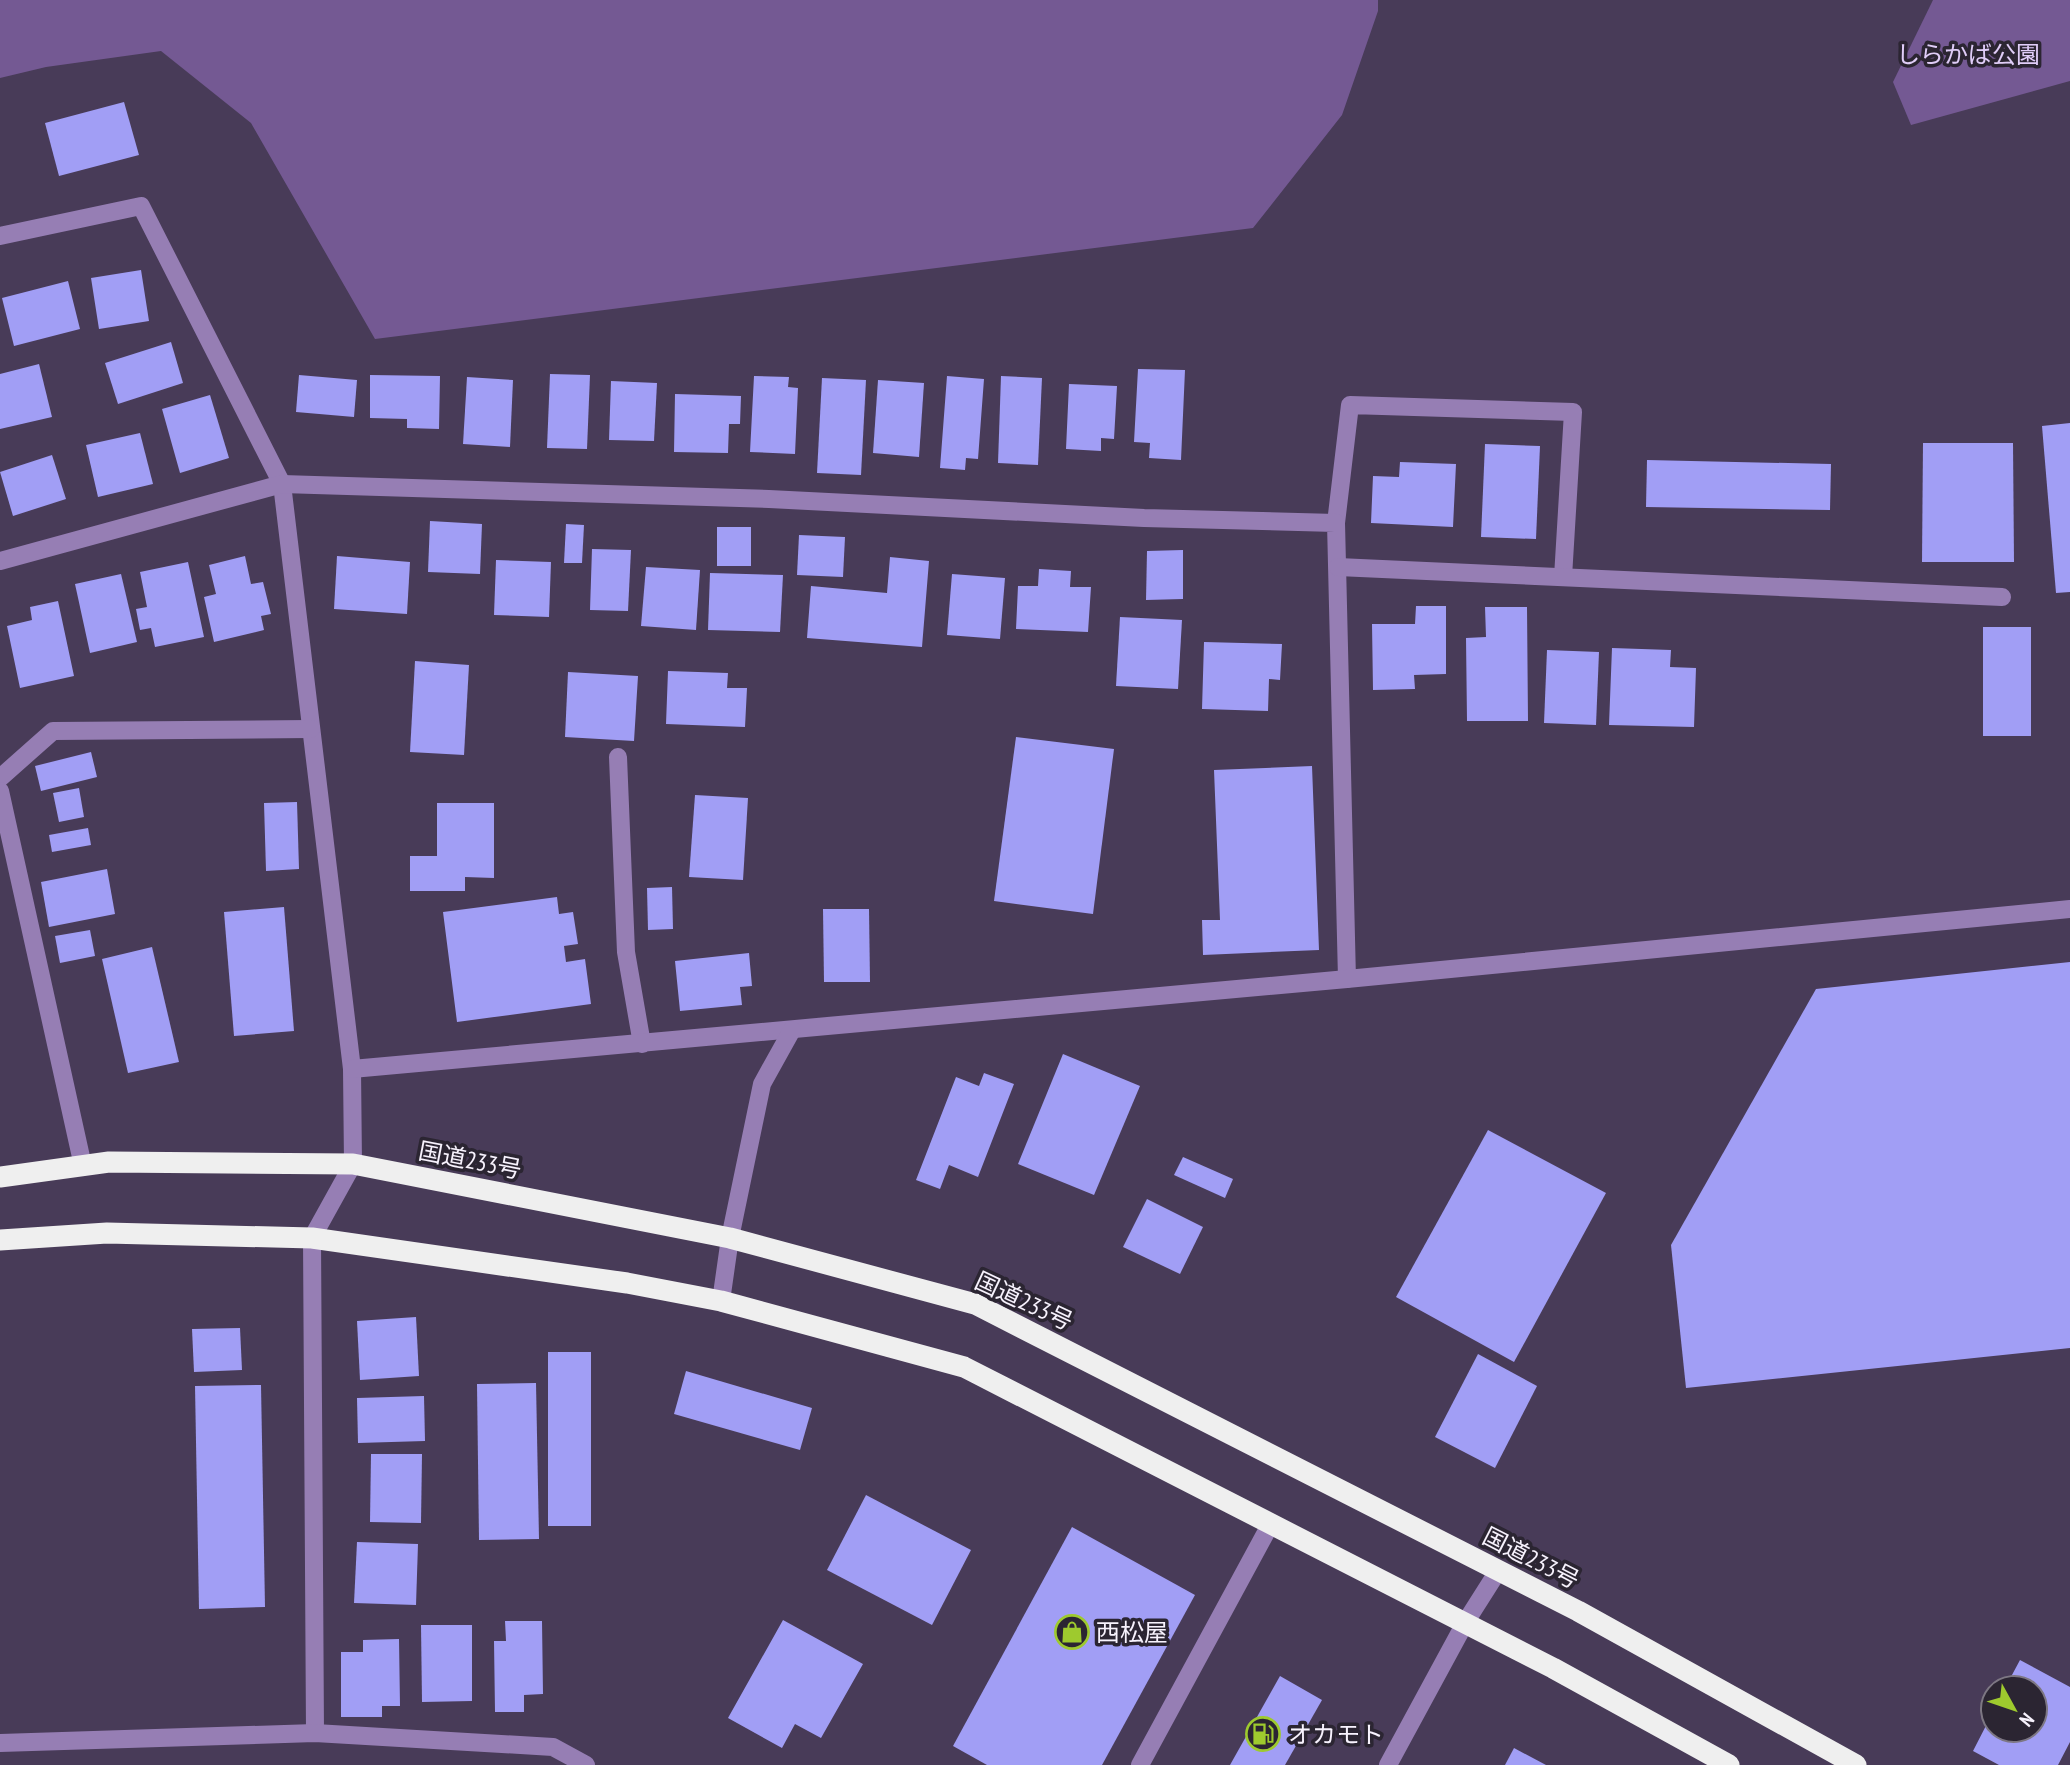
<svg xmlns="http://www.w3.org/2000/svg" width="2070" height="1765" viewBox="0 0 2070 1765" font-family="'PT Sans Narrow','Noto Sans JP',sans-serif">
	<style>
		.green { fill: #745993 }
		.building { fill: #a19ef5 }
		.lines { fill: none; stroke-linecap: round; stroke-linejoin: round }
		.minor { stroke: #967eb4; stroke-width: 18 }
		.highway { stroke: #efefef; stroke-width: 21 }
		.labels { text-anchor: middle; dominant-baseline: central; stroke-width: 7; stroke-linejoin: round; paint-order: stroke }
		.park-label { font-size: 24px; fill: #e0cdf8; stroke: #2b2532 }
		.street-label { font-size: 24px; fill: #f7f2fd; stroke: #2b2532 }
		.poi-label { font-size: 24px; fill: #f7f2fd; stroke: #2b2532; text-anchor: start }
	</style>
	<rect width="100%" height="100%" fill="#483b58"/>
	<!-- green -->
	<g class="green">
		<path d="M0,0H1378V11L1342,115L1253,228L375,339L251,123L161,51L46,67L0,78Z"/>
		<path d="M1933,0H2070V81L1911,125L1893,82Z"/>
	</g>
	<!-- building -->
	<g class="building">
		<path d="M124,102L139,155L59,176L45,123Z"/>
		<path d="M141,270L149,321L99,329L91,278Z"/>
		<path d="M68,281L80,329L14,346L2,298Z"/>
		<path d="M171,342L183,383L118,404L105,363Z"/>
		<path d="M39,364L52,417L0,429V374Z"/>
		<path d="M1138,369L1185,370L1181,460L1149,458L1150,443L1134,442Z"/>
		<path d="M550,374L590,375L587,449L547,448Z"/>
		<path d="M299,375L357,380L354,417L296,412Z"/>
		<path d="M370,375L440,376L439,429L407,428V419L370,418Z"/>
		<path d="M754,376L789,377L788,387L798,388L795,454L750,452Z"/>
		<path d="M947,376L984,379L978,459L966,458L965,470L940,468Z"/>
		<path d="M1001,376L1042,378L1038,465L998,463Z"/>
		<path d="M467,377L513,380L510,447L463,444Z"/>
		<path d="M822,378L866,380L861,475L817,473Z"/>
		<path d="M878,380L924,383L919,457L873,453Z"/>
		<path d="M611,381L657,383L654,441L609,440Z"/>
		<path d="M1069,384L1117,386L1114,439L1101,438V451L1066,449Z"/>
		<path d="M675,394L741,396L740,424H729L728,453L674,452Z"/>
		<path d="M210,395L229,458L180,473L162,409Z"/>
		<path d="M2070,423V592L2056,593L2042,426Z"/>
		<path d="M140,433L153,484L98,497L86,445Z"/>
		<path d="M1923,443H2013L2014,562H1922Z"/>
		<path d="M1485,444L1540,446L1536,539L1481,537Z"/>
		<path d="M52,455L66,499L13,516L0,472Z"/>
		<path d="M1647,460L1831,464L1830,510L1646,507Z"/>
		<path d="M1400,462L1456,464L1453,527L1371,523L1373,476L1399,477Z"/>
		<path d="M430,521L482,524L480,574L428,572Z"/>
		<path d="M566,524L584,525L582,563H564Z"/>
		<rect x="717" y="527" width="34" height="39"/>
		<path d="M799,535L845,537L843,577L797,575Z"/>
		<path d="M592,549L631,550L628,611L590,610Z"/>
		<path d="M1183,550V599L1146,600L1147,551Z"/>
		<path d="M245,556L251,584L263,582L271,614L261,616L264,630L214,642L204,597L216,594L209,565Z"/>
		<path d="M337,556L410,562L407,614L334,609Z"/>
		<path d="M890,557L929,561L922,647L807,638L811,586L887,593Z"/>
		<path d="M496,560L551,562L549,617L494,615Z"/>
		<path d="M188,562L204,637L155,647L151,628L140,630L136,609L147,607L140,572Z"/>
		<path d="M646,567L700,570L696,630L641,626Z"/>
		<path d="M1039,569L1071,571L1070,587H1091L1088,632L1016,629L1018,586H1038Z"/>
		<path d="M710,573L783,575L780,632L708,630Z"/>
		<path d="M121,574L137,642L90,653L75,584Z"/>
		<path d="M952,574L1005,578L1000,639L947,635Z"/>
		<path d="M58,601L74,676L20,688L7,626L32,620L30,607Z"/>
		<path d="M1416,606H1446V674L1414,675L1415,689L1373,690L1372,624H1415Z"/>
		<path d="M1485,607H1527L1528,721H1467L1466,638L1486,637Z"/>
		<path d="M1120,617L1182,620L1178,689L1116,686Z"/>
		<rect x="1983" y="627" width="48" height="109"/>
		<path d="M1204,642L1282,644L1280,680L1269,679L1268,711L1202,709Z"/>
		<path d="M1612,648L1671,650L1670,667L1696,668L1694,727L1609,725Z"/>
		<path d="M1547,650L1599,652L1596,725L1544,723Z"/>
		<path d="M415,661L469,665L464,755L410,752Z"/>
		<path d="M668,671L728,673L727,688H747L745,727L666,724Z"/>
		<path d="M568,672L638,676L634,741L565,737Z"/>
		<path d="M1016,737L1114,749L1093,914L994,901Z"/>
		<path d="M91,752L97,777L41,791L35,766Z"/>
		<path d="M1312,766L1319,950L1203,955L1202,920H1220L1214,770Z"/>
		<path d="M79,788L84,817L59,822L53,793Z"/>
		<path d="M695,795L748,798L743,880L689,877Z"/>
		<path d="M297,802L299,869L266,871L264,803Z"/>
		<path d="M437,803H494V878L465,877V891H410V856H437Z"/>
		<path d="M88,828L91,845L52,852L49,835Z"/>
		<path d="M107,869L115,914L49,927L41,882Z"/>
		<path d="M672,887L673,929L648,930L647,888Z"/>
		<path d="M557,897L559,914L573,912L578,944L564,946L566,962L585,959L591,1004L457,1022L443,912Z"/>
		<path d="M284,907L294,1031L234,1036L224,912Z"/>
		<path d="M823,909H869L870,982H824Z"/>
		<path d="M90,930L95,956L60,963L55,936Z"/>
		<path d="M152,947L179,1062L128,1073L102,959Z"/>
		<path d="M749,953L752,986L740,987L742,1005L680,1011L675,961Z"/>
		<path d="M2070,962V1348L1686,1388L1671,1245L1816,989Z"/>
		<path d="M1063,1054L1140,1086L1094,1195L1018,1164Z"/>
		<path d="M984,1073L1014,1084L978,1177L949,1165L940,1189L916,1180L956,1077L979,1086Z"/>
		<path d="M1488,1130L1606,1193L1514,1362L1396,1297Z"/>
		<path d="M1183,1157L1233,1179L1225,1198L1174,1175Z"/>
		<path d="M1147,1199L1203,1227L1180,1274L1123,1247Z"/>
		<path d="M416,1317L419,1376L360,1380L357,1321Z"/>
		<path d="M240,1328L242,1370L194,1372L192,1329Z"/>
		<rect x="548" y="1352" width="43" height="174"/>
		<path d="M1478,1354L1537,1386L1495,1468L1435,1437Z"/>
		<path d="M686,1371L812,1408L800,1450L674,1414Z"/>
		<path d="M536,1383L539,1539L479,1540L477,1384Z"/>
		<path d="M261,1385L265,1607L199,1609L195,1386Z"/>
		<path d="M424,1396L425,1441L358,1443L357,1398Z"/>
		<path d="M371,1454H422L421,1523L370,1522Z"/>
		<path d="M866,1495L971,1550L932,1625L827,1570Z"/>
		<path d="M1072,1527L1195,1595L1102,1765H987L953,1746Z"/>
		<path d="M357,1542L418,1544L416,1605L354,1603Z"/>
		<path d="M783,1620L863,1664L821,1738L795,1724L782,1748L728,1718Z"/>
		<path d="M505,1621H542L543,1694L524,1695V1712H495L494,1641H506Z"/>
		<path d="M421,1625H472V1701L422,1702Z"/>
		<path d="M399,1639L400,1706H382V1717H341V1652H363V1640Z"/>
		<path d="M2020,1660L2070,1687V1742L2058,1765H1999L1973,1751L1993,1712V1730H2035V1688H2005Z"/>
		<path d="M1280,1676L1322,1700L1285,1765H1230Z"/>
		<path d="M1514,1748L1546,1765H1505Z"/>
	</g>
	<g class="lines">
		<!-- minor -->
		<g class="minor">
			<path d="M0,236L141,206L282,484L352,1069L353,1164L312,1238L315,1733"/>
			<path d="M1336,523L1350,405L1573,412L1563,577"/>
			<path d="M0,561L282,484L769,499L1144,518L1336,523L1347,979"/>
			<path d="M1338,567L2002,597"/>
			<path d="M618,757L626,952L642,1044"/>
			<path d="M0,778L53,731L311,729"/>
			<path d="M0,791L83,1166"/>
			<path d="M352,1069L1347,979L2070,909"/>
			<path d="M721,1301L730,1238L762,1084L792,1030"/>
			<path d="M0,1743L315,1733L553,1747L586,1765"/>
			<path d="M1140,1765L1270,1525"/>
			<path d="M1388,1765L1465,1623L1498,1571"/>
		</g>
		<!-- highway -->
		<g class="highway">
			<path d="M0,1177L109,1162L353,1164L730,1238L975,1304L1578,1611L1856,1765"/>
			<path d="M0,1240L107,1233L312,1238L627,1283L721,1301L964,1367L1553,1668L1729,1765"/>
		</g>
	</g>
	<!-- icons -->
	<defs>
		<g id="shop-ring" transform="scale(1.75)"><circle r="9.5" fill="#2b2532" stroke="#9eca2e" stroke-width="1.5"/><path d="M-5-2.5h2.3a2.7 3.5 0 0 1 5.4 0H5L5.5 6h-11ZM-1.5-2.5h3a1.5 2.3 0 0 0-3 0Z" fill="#9eca2e"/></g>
		<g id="fuel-ring" transform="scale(1.75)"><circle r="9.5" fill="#2b2532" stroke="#9eca2e" stroke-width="1.5"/><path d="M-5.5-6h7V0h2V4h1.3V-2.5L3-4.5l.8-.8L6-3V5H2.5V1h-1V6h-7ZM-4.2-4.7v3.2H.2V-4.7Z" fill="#9eca2e"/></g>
	</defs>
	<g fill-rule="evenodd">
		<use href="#shop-ring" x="1072" y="1632"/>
		<use href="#fuel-ring" x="1263" y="1734"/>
	</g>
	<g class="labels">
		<!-- park labels -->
		<g class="park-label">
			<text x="1968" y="54">しらかば公園</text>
		</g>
		<!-- street labels -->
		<g class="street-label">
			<text transform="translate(470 1160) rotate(11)">国道233号</text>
			<text transform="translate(1024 1301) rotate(25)">国道233号</text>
			<text transform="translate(1531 1558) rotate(27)">国道233号</text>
		</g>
		<!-- poi labels -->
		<g class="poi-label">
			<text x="1096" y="1632">西松屋</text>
			<text x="1288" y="1734">オカモト</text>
		</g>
	</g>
	<!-- north arrow -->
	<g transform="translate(2014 1709) rotate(130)"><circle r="33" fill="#2b2532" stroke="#7d7783" stroke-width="2"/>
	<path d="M0-5L12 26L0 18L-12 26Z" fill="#9eca2e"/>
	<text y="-10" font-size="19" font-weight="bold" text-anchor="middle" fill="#f7f2fd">N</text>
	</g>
</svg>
